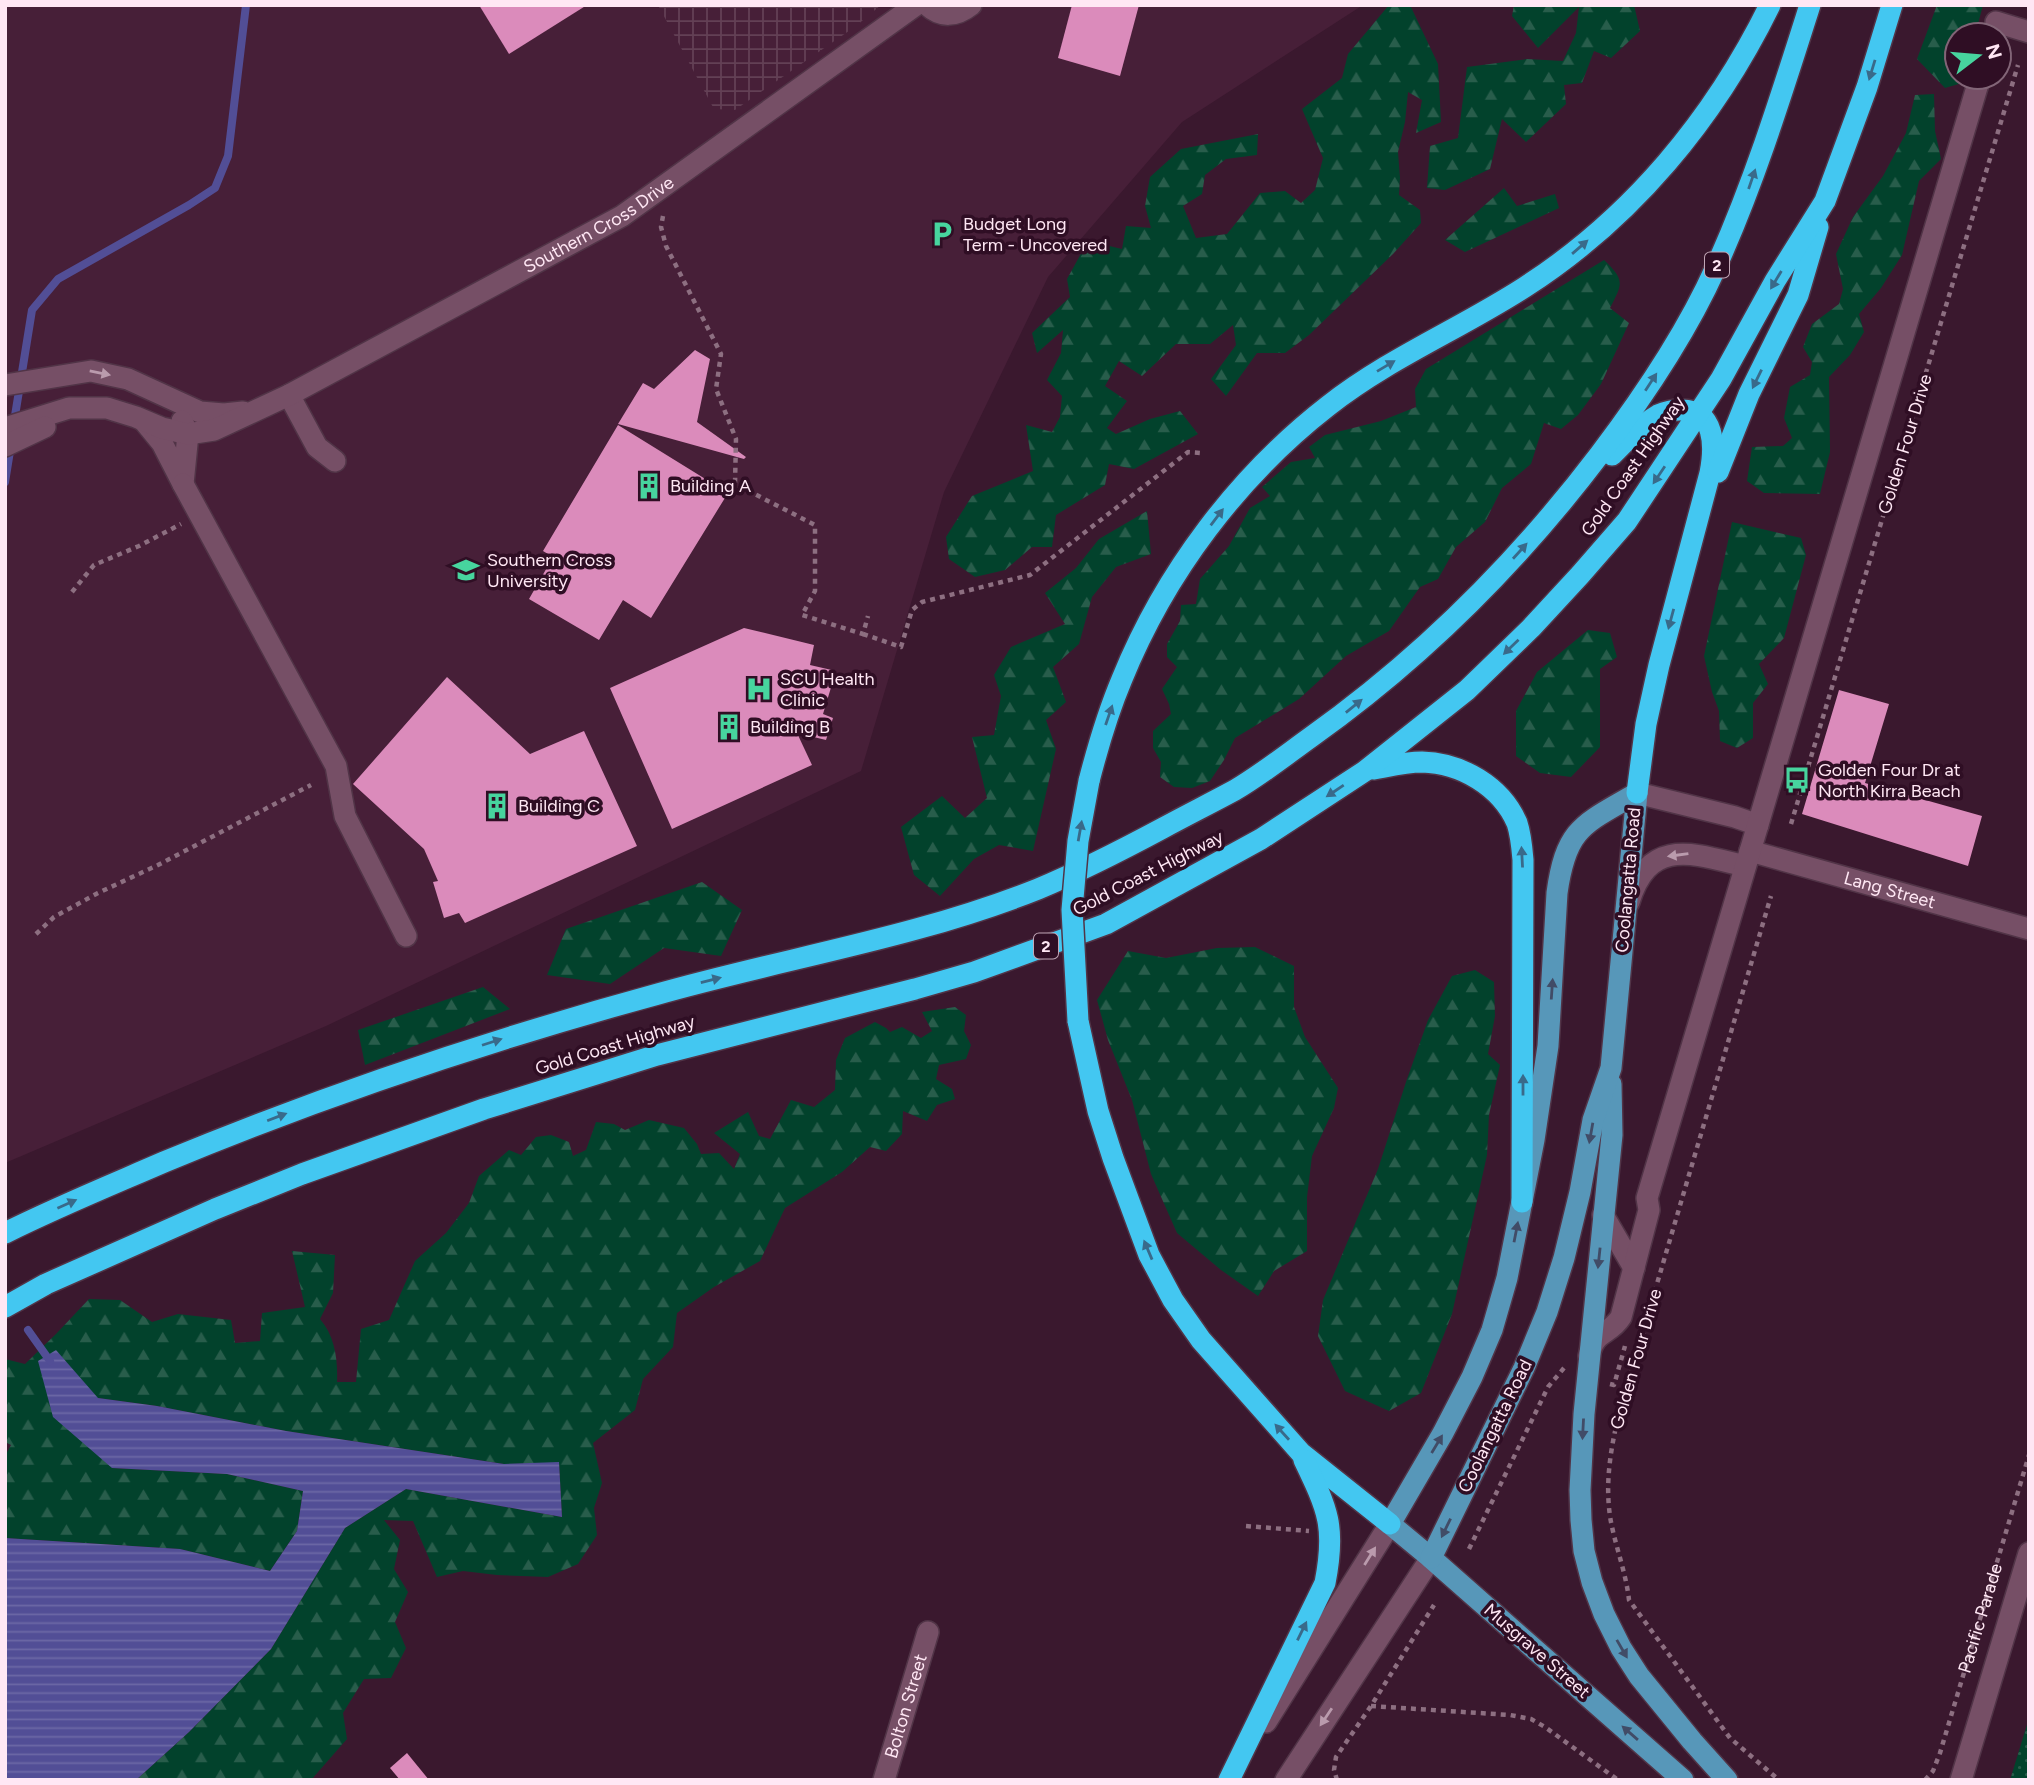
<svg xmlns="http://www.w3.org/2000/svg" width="2034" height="1785" viewBox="0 0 2034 1785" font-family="Figtree,sans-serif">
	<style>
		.built { fill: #471f38 }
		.industrial { fill: url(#industrial-grid) }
		.forest { fill: url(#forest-firs) }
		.park { fill: url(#park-dots) }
		.water { fill: url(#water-rules) }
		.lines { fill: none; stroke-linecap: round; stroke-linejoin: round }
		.stream { stroke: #524e96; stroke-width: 8 }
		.building { fill: #db8bbb }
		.minor-casing { stroke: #513447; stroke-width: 24 }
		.major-casing { stroke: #513447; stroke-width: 24 }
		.highway-casing { stroke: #513447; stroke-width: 24 }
		.path { stroke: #8d6f81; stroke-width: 4.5; stroke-dasharray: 5 5; stroke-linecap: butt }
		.minor { stroke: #764f66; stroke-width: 21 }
		.major { stroke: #5797b9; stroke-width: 21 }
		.highway { stroke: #43c7f1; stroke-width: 21 }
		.highway-bridge-casing { stroke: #513447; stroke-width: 24; stroke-linecap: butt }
		.highway-bridge { stroke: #43c7f1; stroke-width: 21 }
		.oneway { fill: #396a8a }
		.oneway2 { fill: #ba9bad }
		.oneway3 { fill: #414c67 }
		.labels { text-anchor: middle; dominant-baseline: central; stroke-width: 7; stroke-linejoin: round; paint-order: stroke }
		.shield { fill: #2f0e24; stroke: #c1a6b6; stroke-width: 2 }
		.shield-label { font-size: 16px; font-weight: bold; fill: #ffe7f4 }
		.street-label { font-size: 18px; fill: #ffe7f4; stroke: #2f0e24 }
		.poi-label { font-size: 18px; fill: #ffe7f4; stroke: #2f0e24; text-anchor: start }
	</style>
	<defs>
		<pattern id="industrial-grid" width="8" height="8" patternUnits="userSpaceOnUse" patternTransform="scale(1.75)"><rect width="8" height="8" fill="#471f38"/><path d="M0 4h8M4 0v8" fill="none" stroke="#634055"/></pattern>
		<pattern id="forest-firs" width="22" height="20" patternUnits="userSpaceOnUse" patternTransform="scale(1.75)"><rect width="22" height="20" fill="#02422c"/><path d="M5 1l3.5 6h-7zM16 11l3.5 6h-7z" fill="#285d4b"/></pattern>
		<pattern id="park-dots" width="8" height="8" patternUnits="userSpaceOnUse" patternTransform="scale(1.75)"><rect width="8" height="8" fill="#02422c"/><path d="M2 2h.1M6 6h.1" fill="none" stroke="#285d4b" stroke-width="1.8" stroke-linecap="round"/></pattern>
		<pattern id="water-rules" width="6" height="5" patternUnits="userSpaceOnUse" patternTransform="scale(1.75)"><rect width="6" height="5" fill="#524e96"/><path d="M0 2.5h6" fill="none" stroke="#6c68a5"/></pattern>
	</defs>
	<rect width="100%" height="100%" fill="#3a182e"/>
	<!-- built -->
	<path class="built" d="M5,5H1363L1182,122L1048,277L944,492L861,771L326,1026L5,1163Z"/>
	<!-- industrial -->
	<path class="industrial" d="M661,5H881L856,26L735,110L714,109L659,7Z"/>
	<!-- forest -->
	<g class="forest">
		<path d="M1389,5H1410L1438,64L1441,122L1416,133L1422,100L1408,92L1405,122L1398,152L1400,178L1399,195L1420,210L1421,223L1393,254L1309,335L1285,353H1257L1226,396L1211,379L1236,345L1233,325L1210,344H1176L1142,376L1119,361L1105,386L1127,401L1107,428L1116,434L1150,419L1180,411L1198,434L1134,469L1109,464L1105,485L1056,515L1052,547H1032L1005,570L975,577L949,559L946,537L972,496L1033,471L1026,425L1052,432L1060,417L1062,396L1047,380L1061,353L1063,330L1037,353L1032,333L1070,297L1067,279L1088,241L1122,249L1126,226L1151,228L1145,206L1150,177L1181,149L1258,134L1257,155L1226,159L1205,175L1202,194L1183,206L1196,238L1227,234L1260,193L1285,191L1301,203L1315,190L1323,158L1302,109L1342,78L1348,54Z"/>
		<path d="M1514,5H1634L1640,31L1611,58L1594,51L1582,83L1564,85L1566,104L1526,142L1502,119L1490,169L1445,190L1427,188L1430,146L1458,138L1467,67L1527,59L1563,61L1576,33L1579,7L1538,48L1512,16Z"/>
		<path d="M1937,5H1983L1975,35H1957V77H1963L1962,83L1945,88L1917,59Z"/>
		<path d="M1934,94L1935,131L1941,159L1919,181L1902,255L1881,288L1859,314L1864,332L1850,355L1829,377L1830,452L1820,494L1764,493L1747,481L1752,447L1783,446L1792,438L1784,418L1790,387L1810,375L1812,362L1803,347L1812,324L1839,304L1843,289L1836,254L1853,217L1883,176L1906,133L1915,95Z"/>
		<path d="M1504,188L1517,206L1555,194L1559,208L1465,252L1445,240Z"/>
		<path d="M1604,260C1626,281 1622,284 1610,308L1629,323L1601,384L1578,415L1561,429L1544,423L1531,464L1502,488L1485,522L1456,547L1438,579L1420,587L1389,631L1346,656L1299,699L1235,738L1224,760L1210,781L1192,788L1174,787L1160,777L1161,762L1153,748V731L1171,714L1169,704L1162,689L1177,667L1167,657V644L1180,621L1181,605L1196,604L1200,579L1229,546L1250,508L1270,496L1262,487L1291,462L1315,458L1309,447L1325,435L1381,421L1416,407L1415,389L1426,369Z"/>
		<path d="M1147,511L1151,554L1116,567L1092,597L1079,644L1053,667L1066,702L1046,720L1056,749L1033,851L999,845L974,859L940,896L914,875L901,827L942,796L965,818L987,798L972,737L994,735L1001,696L994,675L1011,647L1065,624L1045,593L1076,568L1099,539Z"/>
		<path d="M1732,522L1801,538L1806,555L1784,638L1759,664L1768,684L1753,703V738L1737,748L1720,741L1719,711L1712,692L1704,656Z"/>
		<path d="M1588,630L1610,633L1617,657L1600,669V747L1571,777L1540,773L1516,756V711L1537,672Z"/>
		<path d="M702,882L742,910L721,956L664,948L610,984L547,975L566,929Z"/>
		<path d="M1255,947L1294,966V1007L1305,1037L1338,1088L1334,1108L1312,1156L1307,1197V1251L1274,1271L1258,1296L1221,1270L1177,1233L1151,1174L1132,1100L1108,1040L1097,1000L1128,951L1166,958L1217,948Z"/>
		<path d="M1475,970L1494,982L1495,1016L1488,1054L1500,1065L1489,1115L1487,1155L1452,1314L1421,1393L1389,1411L1345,1391L1318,1336L1323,1300L1378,1169L1406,1082L1428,1020L1452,976Z"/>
		<path d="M483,987L510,1009L365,1065L358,1030Z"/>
		<path d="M955,1007L966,1015L964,1031L971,1045L966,1059L939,1065L936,1079L952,1089L955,1099L937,1105L927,1121L903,1111L902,1134L886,1151L870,1147L842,1172L785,1208L760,1261L714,1287L677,1313L673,1347L643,1379L635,1410L593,1443L602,1483L594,1508L597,1535L578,1564L548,1577L497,1575L463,1571L437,1577L413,1521L384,1520L400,1540L394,1569L408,1592L395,1622L406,1648L391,1678L364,1679L343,1713L347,1739L311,1780H136L189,1732L271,1649L345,1528L406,1489L562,1517L559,1463L504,1464L286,1431L157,1406L98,1398L112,1468L227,1474L303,1491L297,1531L270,1571L180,1549L5,1538V1456L11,1445L5,1442V1359L25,1364L56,1334L89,1299L120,1300L152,1322L178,1314L231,1320L235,1343L260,1341L262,1313L305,1307L292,1251L335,1255L333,1293L320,1319C335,1336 338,1360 337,1382H356L361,1329L389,1320L415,1261L446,1233L469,1203L479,1176L509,1150L521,1155L536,1137L551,1135L569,1142L573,1156L586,1150L596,1122L614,1124L625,1130L649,1120L684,1128L697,1144L701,1154L719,1153L734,1169L740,1154L714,1133L748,1112L759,1136L770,1139L791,1100L814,1107L835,1090L836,1060L845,1038L875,1022L886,1028L890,1032L902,1027L921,1038L932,1031L922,1012Z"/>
	</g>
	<!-- park -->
	<path class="park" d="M2029,1718V1780H2010Z"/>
	<!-- water -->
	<path class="water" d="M56,1350L98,1398L157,1406L286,1431L504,1464L559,1462L562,1517L406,1489L345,1528L271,1649L189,1732L136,1780H5V1538L180,1549L270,1571L297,1531L303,1491L227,1474L112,1468L53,1417L38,1361Z"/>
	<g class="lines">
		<!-- stream -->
		<g class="stream">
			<path d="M14,422L32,310L58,279L189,205L215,188L228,156L246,5"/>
			<path d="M5,482L11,445"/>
			<path d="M28,1330L50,1361"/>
		</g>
	</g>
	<!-- building -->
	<g class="building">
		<path d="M479,5H587L509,54Z"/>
		<path d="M1072,5H1139L1120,76L1058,58Z"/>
		<path d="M695,350L710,359L697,422L746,457L744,459L618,424L643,383L654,389Z"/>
		<path d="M618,425L728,493L651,618L623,600L599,640L529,599L553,557L543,551Z"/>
		<path d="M744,628L814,645L810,665L836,671L823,714L833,718L826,740L797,733L812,765L672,829L610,688Z"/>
		<path d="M447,677L530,754L584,731L637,846L465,923L459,913L444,918L433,882L438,881L424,849L353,784Z"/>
		<path d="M1839,690L1889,704L1865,783L1982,816L1968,866L1802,814Z"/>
		<path d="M407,1753L429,1780H400L390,1768Z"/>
	</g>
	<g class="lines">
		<!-- minor casing -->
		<g class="minor-casing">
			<g id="minor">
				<path d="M927,5C941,18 956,17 971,5"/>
				<path d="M1996,22L2029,32"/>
				<path d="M5,385L91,371L128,379L200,412L224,414L243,412"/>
				<path d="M289,395L317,447L335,461"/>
				<path d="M144,421L162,443L183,484L188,434L182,421"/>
				<path id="s2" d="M5,428L69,408H107L136,417L162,428L188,434L214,430L289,395L622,216L916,5"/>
				<path d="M5,446L45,427"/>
				<path d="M183,484L336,766L345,816L406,936"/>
				<path d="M1637,793L1735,817L1758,825"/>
				<path id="s3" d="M1750,851L2029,929"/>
				<path d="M1629,902C1649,836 1694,854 1745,866"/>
				<path d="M1603,1215L1634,1268"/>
				<path d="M1589,1356C1595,1329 1609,1336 1621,1317L1649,1210L1647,1198L1980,77"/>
				<path d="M1266,1722L1390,1524"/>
				<path id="s4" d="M884,1780L928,1632"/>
				<path d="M1286,1780L1431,1558"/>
				<path d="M1961,1780L2029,1553"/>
			</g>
		</g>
		<!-- major casing -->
		<g class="major-casing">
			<g id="major">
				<path d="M1637,793C1584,824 1566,827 1557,893L1548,1046L1534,1140L1507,1278L1492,1330L1472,1377L1443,1433L1390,1524L1431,1558L1683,1780"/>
				<path d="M1611,1084L1612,1135L1584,1414L1580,1490L1581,1520L1584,1551L1592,1582L1604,1614L1621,1648L1639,1676L1692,1741L1727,1780"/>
				<path d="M1431,1558L1524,1368L1547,1312L1564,1258L1580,1192L1593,1120L1611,1068L1637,793"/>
			</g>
		</g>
		<!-- highway casing -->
		<g class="highway-casing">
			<g id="highway">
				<path d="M1612,455C1626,441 1641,425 1658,415C1665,412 1673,410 1680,410C1716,409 1715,447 1710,473L1659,665L1646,724L1637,793"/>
				<path d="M1718,472L1749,394L1798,295L1818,227"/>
				<path d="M1374,769C1390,766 1406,762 1422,762C1461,763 1501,786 1517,823C1521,835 1522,848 1523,860L1522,1202"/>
				<path d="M1089,781C1098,746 1108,712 1122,679C1165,573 1238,476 1328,406C1389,358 1460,329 1525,287C1632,218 1714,119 1770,5"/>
				<path d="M1078,1021L1098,1111L1113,1158L1149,1255L1173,1300L1201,1340L1301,1453L1390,1524"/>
				<path d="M5,1233C57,1207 111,1185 164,1162C325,1095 490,1040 658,994C785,958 915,938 1038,889C1081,871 1122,850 1163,828C1187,815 1211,803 1235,790C1262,774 1286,755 1311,737C1422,658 1518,562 1600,454C1644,396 1686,334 1716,267C1754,183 1782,93 1810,5"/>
				<path d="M5,1307L46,1284L215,1209L302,1174L484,1109L657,1055L915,989L974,972L1106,924L1261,839L1365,771L1467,690L1531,628L1580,575L1627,521L1721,379L1775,281L1825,201L1867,87L1892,5"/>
				<path d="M1229,1780L1325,1583C1336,1527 1328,1510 1304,1460"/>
			</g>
		</g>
		<!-- path -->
		<g class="path">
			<path d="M663,216L661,227L666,246L721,354L716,389L736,439L735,484L815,525V591L802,615L863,634L868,616"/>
			<path d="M72,592L94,565L139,546L181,524"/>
			<path d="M863,634L901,647L912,610L922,602L1030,575L1188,452L1201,453"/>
			<path d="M1791,824L2018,65"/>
			<path d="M36,934L54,917L98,893L158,865L311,785"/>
			<path d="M1649,1311L1771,896"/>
			<path d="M1646,1323C1628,1385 1599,1457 1611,1522C1616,1548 1626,1573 1629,1600L1730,1738L1779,1780"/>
			<path d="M1610,1384L1614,1385L1625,1346"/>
			<path d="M1246,1526L1309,1531"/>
			<path d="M1469,1549L1548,1387L1564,1368"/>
			<path d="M1371,1706L1510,1715L1531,1719L1545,1727L1618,1780"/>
			<path d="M1337,1780L1334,1770L1336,1757L1371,1706L1434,1605"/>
			<path id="s1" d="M1925,1780L1933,1771L1940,1753L2029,1455"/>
		</g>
		<!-- minor -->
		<use href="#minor" class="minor"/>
		<!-- major -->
		<use href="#major" class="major"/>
		<!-- highway -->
		<use href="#highway" class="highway"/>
		<!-- highway-bridge casing -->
		<g class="highway-bridge-casing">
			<path id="highway-bridge" d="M1078,1021L1072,910L1078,841L1089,781"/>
		</g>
		<!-- highway-bridge -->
		<use href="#highway-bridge" class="highway-bridge"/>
	</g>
	<!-- one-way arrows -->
	<defs><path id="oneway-solid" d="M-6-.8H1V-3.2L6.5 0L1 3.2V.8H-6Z" transform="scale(1.75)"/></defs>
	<g class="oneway">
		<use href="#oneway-solid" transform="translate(1872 70) rotate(107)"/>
		<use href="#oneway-solid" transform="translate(1752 179) rotate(-71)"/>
		<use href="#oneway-solid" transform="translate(1580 247) rotate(-41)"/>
		<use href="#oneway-solid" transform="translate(1776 280) rotate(121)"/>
		<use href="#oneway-solid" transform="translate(1386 366) rotate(-31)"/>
		<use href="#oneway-solid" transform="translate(1757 379) rotate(116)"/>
		<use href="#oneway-solid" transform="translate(1651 382) rotate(-57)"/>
		<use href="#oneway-solid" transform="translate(1659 475) rotate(124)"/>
		<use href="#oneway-solid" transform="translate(1217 517) rotate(-53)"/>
		<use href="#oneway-solid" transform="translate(1520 551) rotate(-48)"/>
		<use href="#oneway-solid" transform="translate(1671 619) rotate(105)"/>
		<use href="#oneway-solid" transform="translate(1511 647) rotate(136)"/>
		<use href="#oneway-solid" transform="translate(1354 706) rotate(-39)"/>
		<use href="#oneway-solid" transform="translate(1109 715) rotate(-71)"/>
		<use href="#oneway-solid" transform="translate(1335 791) rotate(146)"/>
		<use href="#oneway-solid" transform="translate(1080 831) rotate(-80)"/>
		<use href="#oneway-solid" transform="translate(1522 857) rotate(-93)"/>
		<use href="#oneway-solid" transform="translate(711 980) rotate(-14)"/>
		<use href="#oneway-solid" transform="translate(492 1042) rotate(-18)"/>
		<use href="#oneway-solid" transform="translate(1523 1085) rotate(-90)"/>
		<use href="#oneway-solid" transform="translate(277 1117) rotate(-21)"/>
		<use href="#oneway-solid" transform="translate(67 1204) rotate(-24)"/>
		<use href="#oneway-solid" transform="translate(1148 1250) rotate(-113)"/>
		<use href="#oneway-solid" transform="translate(1282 1432) rotate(-132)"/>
		<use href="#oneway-solid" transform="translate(1302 1631) rotate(-64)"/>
	</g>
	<g class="oneway2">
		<use href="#oneway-solid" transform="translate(100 373) rotate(11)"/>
		<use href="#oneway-solid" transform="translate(1678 855) rotate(172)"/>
		<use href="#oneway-solid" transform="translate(1370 1556) rotate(-58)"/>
		<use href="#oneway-solid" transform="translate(1326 1717) rotate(124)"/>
	</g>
	<g class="oneway3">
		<use href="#oneway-solid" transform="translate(1552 989) rotate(-86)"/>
		<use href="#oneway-solid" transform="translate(1591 1133) rotate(100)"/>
		<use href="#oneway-solid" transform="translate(1516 1232) rotate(-79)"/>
		<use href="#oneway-solid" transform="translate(1599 1258) rotate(96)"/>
		<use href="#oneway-solid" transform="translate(1583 1429) rotate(93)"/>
		<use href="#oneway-solid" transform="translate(1437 1444) rotate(-59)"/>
		<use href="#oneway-solid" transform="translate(1446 1528) rotate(116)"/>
		<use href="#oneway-solid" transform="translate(1622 1649) rotate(60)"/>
		<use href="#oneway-solid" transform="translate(1630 1733) rotate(-139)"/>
	</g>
	<!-- icons -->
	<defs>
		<g id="parking-bare" transform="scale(2.1)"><path d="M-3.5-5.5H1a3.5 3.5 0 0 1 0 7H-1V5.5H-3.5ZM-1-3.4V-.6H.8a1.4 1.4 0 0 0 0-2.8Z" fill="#47d49e" stroke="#2f0e24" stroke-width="2.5" paint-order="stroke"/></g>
		<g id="building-bare" transform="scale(2.1)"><path d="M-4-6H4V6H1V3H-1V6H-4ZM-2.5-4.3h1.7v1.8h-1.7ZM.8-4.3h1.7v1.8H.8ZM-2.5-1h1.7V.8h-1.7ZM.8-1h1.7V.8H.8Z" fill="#47d49e" stroke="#2f0e24" stroke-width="2.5" paint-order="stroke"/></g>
		<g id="university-bare" transform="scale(2.1)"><path d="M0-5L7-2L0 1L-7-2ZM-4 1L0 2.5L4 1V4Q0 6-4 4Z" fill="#47d49e" stroke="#2f0e24" stroke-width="2.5" paint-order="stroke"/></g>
		<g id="hospital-bare" transform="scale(2.1)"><path d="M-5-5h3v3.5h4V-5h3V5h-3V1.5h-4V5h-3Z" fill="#47d49e" stroke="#2f0e24" stroke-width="2.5" paint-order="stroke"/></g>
		<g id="bus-bare" transform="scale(2.1)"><path d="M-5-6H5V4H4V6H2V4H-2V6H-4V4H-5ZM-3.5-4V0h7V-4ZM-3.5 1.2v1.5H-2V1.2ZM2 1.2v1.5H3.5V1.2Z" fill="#47d49e" stroke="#2f0e24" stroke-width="2.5" paint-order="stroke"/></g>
	</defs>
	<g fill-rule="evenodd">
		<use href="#parking-bare" x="942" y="234"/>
		<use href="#building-bare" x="649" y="486"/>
		<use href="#university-bare" x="466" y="570"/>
		<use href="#hospital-bare" x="759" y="689"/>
		<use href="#building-bare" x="729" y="727"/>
		<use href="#bus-bare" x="1797" y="780"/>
		<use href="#building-bare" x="497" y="806"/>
	</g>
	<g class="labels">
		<!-- shield labels -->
		<g class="shield">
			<rect x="1705" y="252.5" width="24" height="25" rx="5"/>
			<rect x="1034" y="933.5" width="24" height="25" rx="5"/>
		</g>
		<g class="shield-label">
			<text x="1717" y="265">2</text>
			<text x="1046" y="946">2</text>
		</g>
		<!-- street labels -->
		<g class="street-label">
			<text stroke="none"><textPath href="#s2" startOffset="653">Southern Cross Drive</textPath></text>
			<text transform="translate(1905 444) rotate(-73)">Golden Four Drive</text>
			<text transform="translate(1633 466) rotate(-55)">Gold Coast Highway</text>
			<text transform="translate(1148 873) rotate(-27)">Gold Coast Highway</text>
			<text transform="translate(1628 880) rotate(-85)">Coolangatta Road</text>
			<text stroke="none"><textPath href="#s3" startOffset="145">Lang Street</textPath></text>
			<text transform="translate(615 1045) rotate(-17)">Gold Coast Highway</text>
			<text transform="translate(1636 1359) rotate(-74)">Golden Four Drive</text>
			<text transform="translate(1495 1426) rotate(-64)">Coolangatta Road</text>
			<text stroke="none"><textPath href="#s1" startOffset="172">Pacific Parade</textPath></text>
			<text transform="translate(1537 1651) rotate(41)">Musgrave Street</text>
			<text stroke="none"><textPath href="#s4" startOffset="77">Bolton Street</textPath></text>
		</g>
		<!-- poi labels -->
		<g class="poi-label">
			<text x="963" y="224">Budget Long<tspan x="963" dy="21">Term - Uncovered</tspan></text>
			<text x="670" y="486">Building A</text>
			<text x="487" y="560">Southern Cross<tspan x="487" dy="21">University</tspan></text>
			<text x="780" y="679">SCU Health<tspan x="780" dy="21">Clinic</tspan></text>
			<text x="750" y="727">Building B</text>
			<text x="1818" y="770">Golden Four Dr at<tspan x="1818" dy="21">North Kirra Beach</tspan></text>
			<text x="518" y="806">Building C</text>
		</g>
	</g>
	<!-- border -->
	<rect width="2034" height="1785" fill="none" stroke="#ffe7f4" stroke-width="14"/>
	<!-- north arrow -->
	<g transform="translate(1978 56) rotate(74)"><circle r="33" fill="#2f0e24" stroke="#826577" stroke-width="2"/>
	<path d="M0-5L12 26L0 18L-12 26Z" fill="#47d49e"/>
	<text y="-10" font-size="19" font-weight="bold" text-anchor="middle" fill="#ffe7f4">N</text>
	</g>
</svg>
